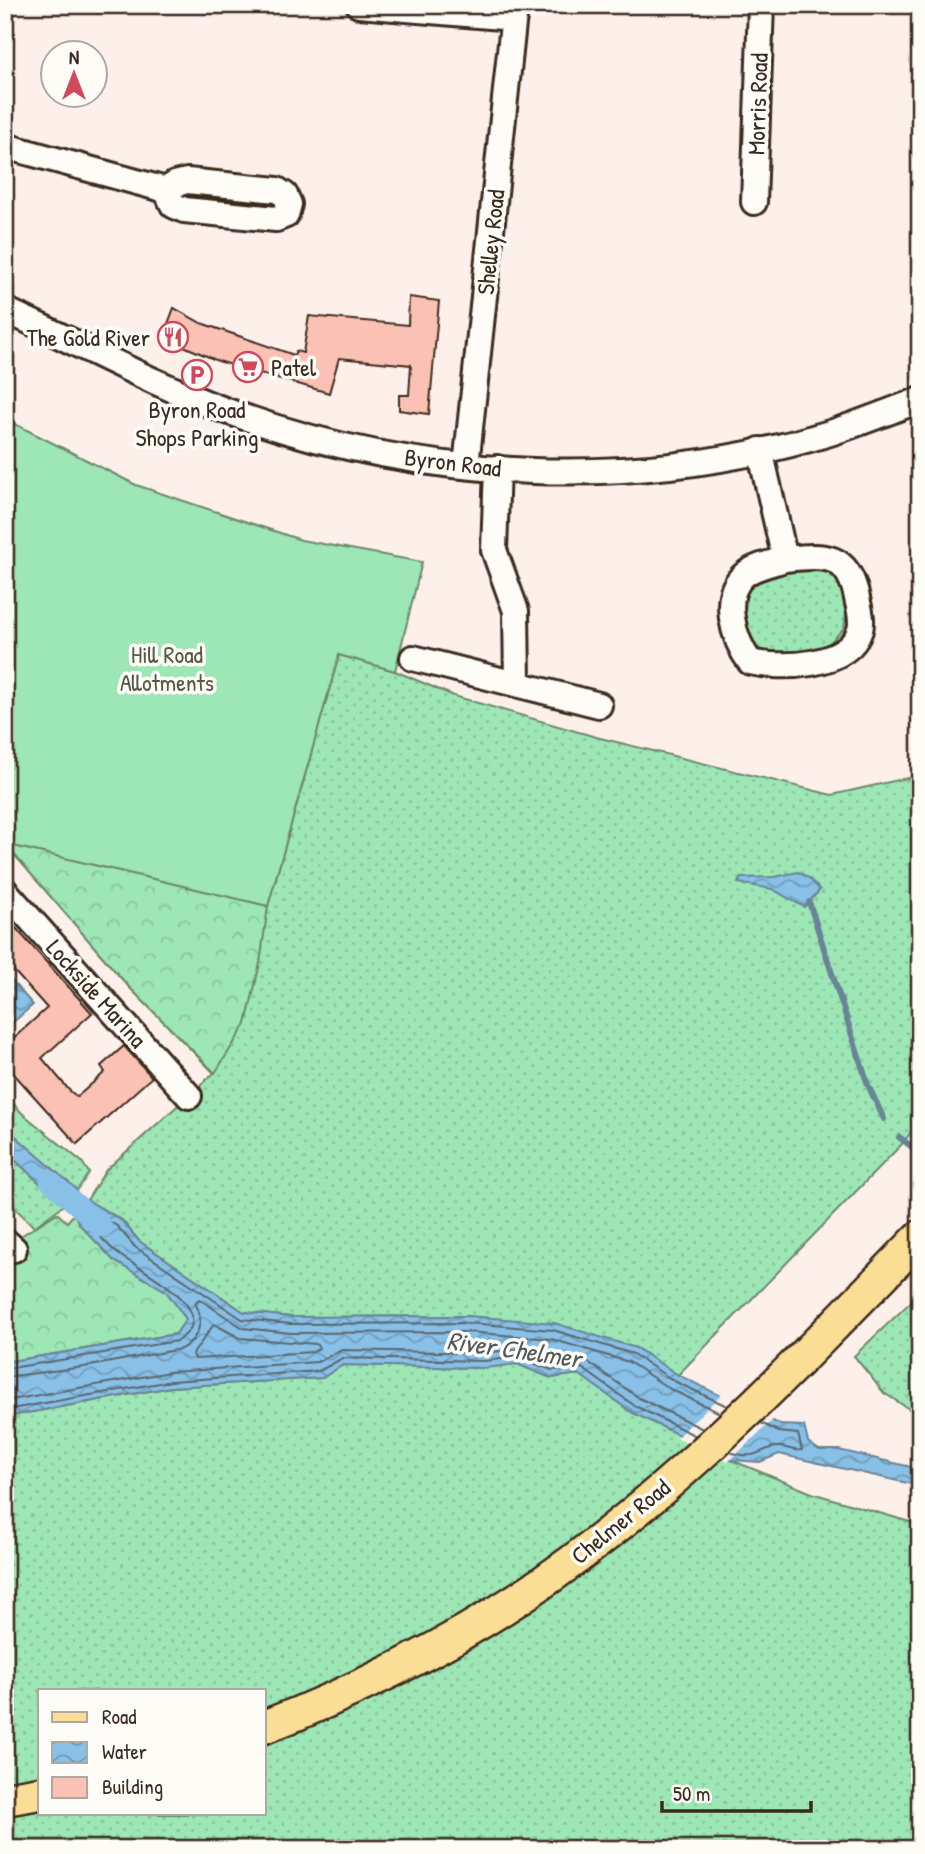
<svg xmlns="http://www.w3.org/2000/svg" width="925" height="1854" viewBox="0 0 925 1854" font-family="'Patrick Hand',sans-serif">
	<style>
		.grass { fill: url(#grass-dots); stroke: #6c886a; stroke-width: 2; fill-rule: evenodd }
		.forest { fill: url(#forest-crowns); stroke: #6c886a; stroke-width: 2 }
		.garden { fill: #9de6b5; stroke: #6c886a; stroke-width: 2 }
		.water { fill: url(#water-waves); stroke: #698497; stroke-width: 2 }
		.pier { fill: #fdf0ea }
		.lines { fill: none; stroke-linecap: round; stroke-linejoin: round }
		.shore { stroke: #5a666e; stroke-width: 2 }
		.stream { stroke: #698497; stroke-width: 6 }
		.canal { stroke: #88c0e7; stroke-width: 21 }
		.building { fill: #fbc1b4; stroke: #3b2a1e; stroke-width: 2 }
		.minor-casing { stroke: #3b2a1e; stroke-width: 30 }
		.major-casing { stroke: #3b2a1e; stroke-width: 37 }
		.minor { stroke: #fdfcf7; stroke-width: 24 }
		.major { stroke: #fbde96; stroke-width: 32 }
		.labels { text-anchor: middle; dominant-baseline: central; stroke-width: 7; stroke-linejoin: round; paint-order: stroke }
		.street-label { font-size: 24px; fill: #3b2a1e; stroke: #fdfcf7 }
		.poi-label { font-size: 24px; fill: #3b2a1e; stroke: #fdfcf7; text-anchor: end }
		.park-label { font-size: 24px; fill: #545944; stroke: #fdfcf7 }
		.water-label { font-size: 26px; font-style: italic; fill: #52575a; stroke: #fdfcf7 }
	</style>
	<defs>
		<pattern id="grass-dots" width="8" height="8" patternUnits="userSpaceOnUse" patternTransform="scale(1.75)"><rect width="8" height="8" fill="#9de6b5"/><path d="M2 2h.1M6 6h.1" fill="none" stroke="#88c59b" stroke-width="1.8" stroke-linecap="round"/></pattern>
		<pattern id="forest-crowns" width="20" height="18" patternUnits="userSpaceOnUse" patternTransform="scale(1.75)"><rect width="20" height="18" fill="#9de6b5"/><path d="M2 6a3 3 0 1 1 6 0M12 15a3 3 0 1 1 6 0" fill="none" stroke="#88c59b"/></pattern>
		<pattern id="water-waves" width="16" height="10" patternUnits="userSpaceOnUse" patternTransform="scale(1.75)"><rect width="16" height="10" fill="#88c0e7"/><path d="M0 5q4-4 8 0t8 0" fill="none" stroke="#709cbb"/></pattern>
	</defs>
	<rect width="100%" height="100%" fill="#fdf0ea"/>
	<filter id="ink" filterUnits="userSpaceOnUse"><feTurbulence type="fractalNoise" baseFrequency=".0143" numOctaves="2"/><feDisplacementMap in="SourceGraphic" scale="14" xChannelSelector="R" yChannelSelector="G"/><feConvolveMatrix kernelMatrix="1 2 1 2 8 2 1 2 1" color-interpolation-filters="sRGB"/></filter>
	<g filter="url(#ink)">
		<!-- grass -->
		<g class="grass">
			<path d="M809,564L834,573L840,581L846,615L844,628L822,651L809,655L755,653L740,604C755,573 778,573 809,564Z"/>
			<path d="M339,655L395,671L454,696L596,737L832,795L907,778L920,781V1121L901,1145L678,1375L636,1348L468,1316L291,1317L244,1312L139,1241L122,1220L87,1200L106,1170L214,1073L129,987L5,844L268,906Z"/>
			<path d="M5,1095L23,1114L82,1162L89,1173L77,1190L5,1127Z"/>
			<path d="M5,1151L64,1205L34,1227L5,1198Z"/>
			<path d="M920,1293V1416L884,1393L854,1356Z"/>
			<path d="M517,1364L551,1378L579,1374L631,1412L731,1460L812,1493L920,1525V1849H5V1417L172,1387L322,1378L343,1365L481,1368ZM40,1691H264V1814H40Z"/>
		</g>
		<!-- forest -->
		<g class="forest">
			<path d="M5,844L268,906L260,963L246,1024L215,1073L129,987Z"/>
			<path d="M57,1213L67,1222L74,1214L80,1225L114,1260L166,1291L186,1319L176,1334L5,1362V1246Z"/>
		</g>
		<!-- garden -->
		<path class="garden" d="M5,419L136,485L301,540L422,562L395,671L339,655L268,906L5,844Z"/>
		<!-- water -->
		<g class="water">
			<path d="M798,872L809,878L820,890L804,907L772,889L738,883L741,878L774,877Z"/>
			<path d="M5,972L11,973L10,979L33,1005L5,1029Z"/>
			<path d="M5,1127L77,1190L64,1205L5,1151Z"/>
			<path d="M87,1200L122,1221L139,1241L244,1312L291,1317L468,1316L554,1323L636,1348L678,1375L781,1425L804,1426L808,1442L819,1450H839L920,1469V1486L779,1454L760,1462L731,1460L631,1412L579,1374L551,1378L517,1364L485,1368L343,1365L322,1378L171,1387L5,1417V1362L176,1334L186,1319L166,1291L114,1261L80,1225L74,1214Z"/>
		</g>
		<!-- pier -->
		<path class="pier" d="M723,1393L775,1418L728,1462L676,1438Z"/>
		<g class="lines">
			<!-- shore -->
			<g class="shore">
				<path d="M214,1324L240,1338L316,1344L319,1348L313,1352L195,1359L193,1354Z"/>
				<path d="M5,1369L177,1341C227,1311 141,1270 121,1256C108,1247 97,1232 86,1221L84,1215L89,1210L117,1226L135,1247L242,1319L291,1324L468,1323L553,1330L633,1354L674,1381L727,1406"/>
				<path d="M5,1377L84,1367L181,1349C199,1339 205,1320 195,1303L199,1299L243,1328L291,1333L467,1332L551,1339L629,1362L670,1389L720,1413"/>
				<path d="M5,1401L170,1372L317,1362L342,1350L484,1353L517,1349L553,1361L585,1360L639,1398L703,1429"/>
				<path d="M5,1410L171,1381L319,1371L343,1358L485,1361L517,1357L552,1370L582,1368L635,1406L696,1436"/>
				<path d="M730,1452C759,1462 761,1446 780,1447C788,1447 794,1452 802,1450L798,1434L779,1432L761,1423"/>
			</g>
			<!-- stream -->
			<g class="stream">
				<path d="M809,902L868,1085L884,1119"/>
				<path d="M899,1137L920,1153"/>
			</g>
			<!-- canal -->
			<path class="canal" d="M50,1181L102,1227"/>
		</g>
		<!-- building -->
		<g class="building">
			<path d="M409,297L439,301L429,414L399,410V395H409L411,365L339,358L329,393L218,361L163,337L174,308L201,323L294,355L296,351L303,353L309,316L408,325Z"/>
			<path d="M5,916L92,1013L42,1058L69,1090L77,1097L105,1072L101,1066L124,1046L152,1077L77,1144L5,1064V1046L47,1008L5,961Z"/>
		</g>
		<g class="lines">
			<!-- minor casing -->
			<g class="minor-casing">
				<g id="minor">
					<path d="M359,5L514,18"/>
					<path d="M5,146L166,190L173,205L184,210L276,219L286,215L289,204L285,195L277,190L187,181L175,184L166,190"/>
					<path d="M754,202L761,5"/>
					<path d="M5,310C79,343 151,384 227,411C417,481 636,493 830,433C860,423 890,411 920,400"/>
					<path d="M760,450L785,559C826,555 848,553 857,598C859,608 863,620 860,630C848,668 780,669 750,662C734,640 720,596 744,575C755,566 773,563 785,559"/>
					<path d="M466,466L515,5"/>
					<path d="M497,468L494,550L516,611L517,683"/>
					<path d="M413,658L599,705"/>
					<path d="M5,891L189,1096"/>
					<path d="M5,1241L14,1249"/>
				</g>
			</g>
			<!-- major casing -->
			<g class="major-casing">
				<g id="major">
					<path d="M264,1727C372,1685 478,1631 571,1562C699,1467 810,1351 920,1237"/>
					<path d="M5,1799L40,1793"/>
				</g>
			</g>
			<!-- minor -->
			<use href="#minor" class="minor"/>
			<!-- major -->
			<use href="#major" class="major"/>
		</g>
	</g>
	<!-- icons -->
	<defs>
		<g id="restaurant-ring" transform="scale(1.575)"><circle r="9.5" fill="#fdfcf7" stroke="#d1495b" stroke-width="1.5"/><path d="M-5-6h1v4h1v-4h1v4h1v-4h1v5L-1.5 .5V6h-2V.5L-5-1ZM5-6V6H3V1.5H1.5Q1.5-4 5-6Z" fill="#d1495b"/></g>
		<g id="supermarket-ring" transform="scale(1.575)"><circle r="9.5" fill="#fdfcf7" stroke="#d1495b" stroke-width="1.5"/><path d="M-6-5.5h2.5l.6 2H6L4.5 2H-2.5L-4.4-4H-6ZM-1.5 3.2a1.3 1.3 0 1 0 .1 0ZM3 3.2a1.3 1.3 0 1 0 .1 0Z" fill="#d1495b"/></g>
		<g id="parking-ring" transform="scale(1.575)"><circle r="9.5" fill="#fdfcf7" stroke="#d1495b" stroke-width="1.5"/><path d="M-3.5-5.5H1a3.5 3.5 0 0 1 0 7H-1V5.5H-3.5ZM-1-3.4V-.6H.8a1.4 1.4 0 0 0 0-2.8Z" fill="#d1495b"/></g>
	</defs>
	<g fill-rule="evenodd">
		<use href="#restaurant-ring" x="173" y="337"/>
		<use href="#supermarket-ring" x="248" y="367"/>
		<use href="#parking-ring" x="197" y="375"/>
	</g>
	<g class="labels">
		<!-- street labels -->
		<g class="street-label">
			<text transform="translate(757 104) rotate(-88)">Morris Road</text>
			<text transform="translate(490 242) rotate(-84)">Shelley Road</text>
			<text transform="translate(453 462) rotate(7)">Byron Road</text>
			<text transform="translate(97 993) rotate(48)">Lockside Marina</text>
			<text transform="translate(620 1521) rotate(-39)">Chelmer Road</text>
		</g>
		<!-- poi labels -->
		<g class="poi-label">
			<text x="150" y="337">The Gold River</text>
			<text x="271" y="367" text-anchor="start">Patel</text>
			<text x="197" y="409" text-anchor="middle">Byron Road<tspan x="197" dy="28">Shops Parking</tspan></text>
		</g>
		<!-- park labels -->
		<g class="park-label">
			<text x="167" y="654">Hill Road<tspan x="167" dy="28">Allotments</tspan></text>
		</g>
		<!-- water labels -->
		<g class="water-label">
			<text transform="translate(514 1349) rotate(8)">River Chelmer</text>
		</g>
	</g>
	<!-- margin -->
	<rect width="925" height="1854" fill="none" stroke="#fdfcf7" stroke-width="28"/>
	<rect x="14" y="14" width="897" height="1826" fill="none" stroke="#3b2a1e" stroke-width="2.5" filter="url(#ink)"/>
	<!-- legend -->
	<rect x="38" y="1689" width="228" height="126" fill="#fdfcf7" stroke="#afa8a0" stroke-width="2"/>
	<rect x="52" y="1712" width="35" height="10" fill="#fbde96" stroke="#afa8a0" stroke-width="2"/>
	<text x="102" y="1724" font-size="21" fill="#3b2a1e">Road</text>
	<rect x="52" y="1742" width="35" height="21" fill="url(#water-waves)" stroke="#afa8a0" stroke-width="2"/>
	<text x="102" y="1759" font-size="21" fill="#3b2a1e">Water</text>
	<rect x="52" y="1777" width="35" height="21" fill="#fbc1b4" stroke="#afa8a0" stroke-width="2"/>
	<text x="102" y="1794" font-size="21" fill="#3b2a1e">Building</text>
	<!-- north arrow -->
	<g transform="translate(74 74)"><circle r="33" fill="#fdfcf7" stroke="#afa8a0" stroke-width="2"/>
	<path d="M0-5L12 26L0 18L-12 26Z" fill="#d1495b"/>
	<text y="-10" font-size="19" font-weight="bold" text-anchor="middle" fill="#3b2a1e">N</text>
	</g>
	<!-- scale -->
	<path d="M662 1801v10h149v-10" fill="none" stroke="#3b2a1e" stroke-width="3.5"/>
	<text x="673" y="1801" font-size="21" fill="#3b2a1e" stroke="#fdfcf7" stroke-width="5" paint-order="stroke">50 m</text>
</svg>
